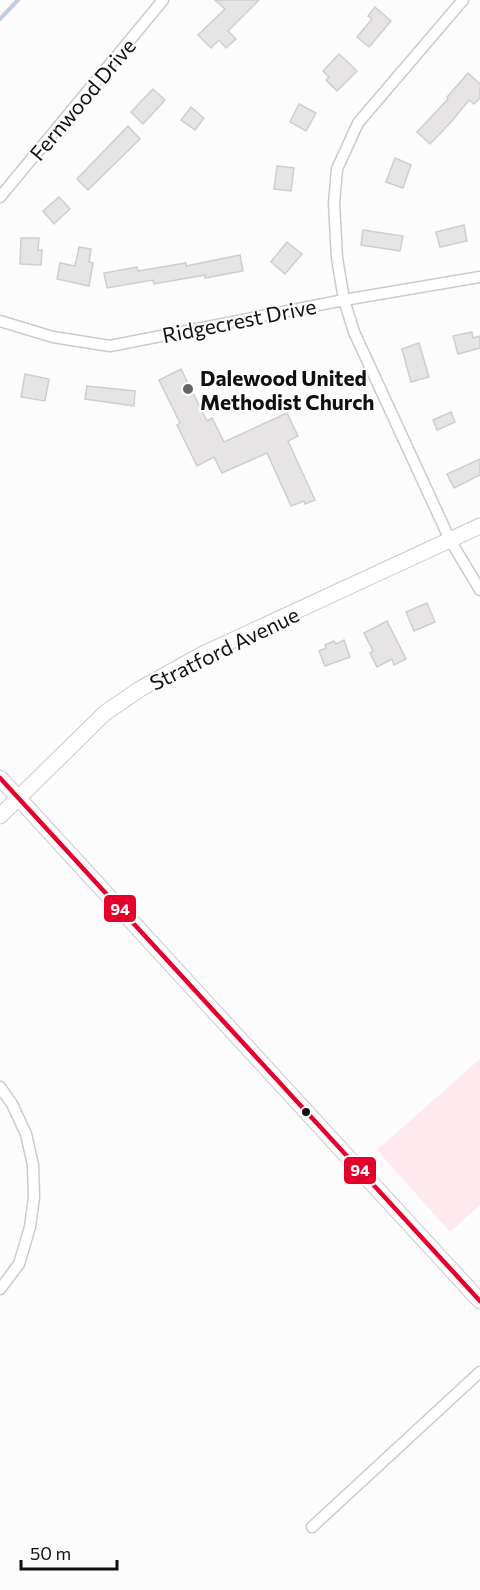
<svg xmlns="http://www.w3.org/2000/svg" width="480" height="1590" viewBox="0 0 480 1590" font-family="Commissioner,sans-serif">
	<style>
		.green { fill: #fee9ef }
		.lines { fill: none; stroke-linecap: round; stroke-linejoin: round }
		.stream { stroke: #c1cce7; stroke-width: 4 }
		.building { fill: #e6e4e5; stroke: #cfcecf; stroke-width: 1.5 }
		.street-casing { stroke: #cccbcc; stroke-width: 13 }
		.secondary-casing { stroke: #cccbcc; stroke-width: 17 }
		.street { stroke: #fff; stroke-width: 10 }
		.secondary { stroke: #fff; stroke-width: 15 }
		.bus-1-casing { stroke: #fdfbfe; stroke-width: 9 }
		.bus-1 { stroke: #e4002b; stroke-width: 4.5 }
		.poi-dot { fill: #646364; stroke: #fdfbfe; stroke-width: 2 }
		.bus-dot { fill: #111011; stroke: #fdfbfe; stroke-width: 2 }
		.labels { text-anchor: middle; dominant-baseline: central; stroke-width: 4.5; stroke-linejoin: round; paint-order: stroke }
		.street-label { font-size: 21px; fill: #111011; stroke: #fdfbfe }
		.poi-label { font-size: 21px; font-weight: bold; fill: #111011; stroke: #fdfbfe; text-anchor: start }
		.line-badge { stroke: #fdfbfe; stroke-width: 2 }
		.badge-label { font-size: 16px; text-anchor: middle; font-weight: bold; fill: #fff }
	</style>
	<rect width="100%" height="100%" fill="#fdfcfd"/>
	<!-- green -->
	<path class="green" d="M480,1059V1205L450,1232L377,1150Z"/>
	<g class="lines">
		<!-- stream -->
		<path class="stream" d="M0,19L18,0"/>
	</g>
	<!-- building -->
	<g class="building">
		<path d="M215,0H259L228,31L236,39L226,48L219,40L211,48L198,35L225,9Z"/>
		<path d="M375,7L391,21L369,47L357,37L372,19L368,16Z"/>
		<path d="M339,54L357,71L337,91L326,80L329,77L323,71Z"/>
		<path d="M468,73L480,84V98L474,104L469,100L452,121L430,144L417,132L448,99L447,97Z"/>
		<path d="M153,89L165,100L143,124L131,112Z"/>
		<path d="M299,104L316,113L306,131L290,122Z"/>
		<path d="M191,107L204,118L195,130L181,120Z"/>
		<path d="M128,126L140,139L88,190L77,179Z"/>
		<path d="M395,158L411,165L403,188L386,182Z"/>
		<path d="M277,166L294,168L291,191L274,189Z"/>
		<path d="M59,197L70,209L54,224L43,211Z"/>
		<path d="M464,225L467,241L440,247L436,232Z"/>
		<path d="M363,230L403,236L400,251L361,245Z"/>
		<path d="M21,238H39L38,250H42L41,265L20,264Z"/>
		<path d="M287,242L302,254L285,274L271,262Z"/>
		<path d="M79,247L91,249L89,262L93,263L89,286L57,279L60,263L75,266Z"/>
		<path d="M240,255L243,271L205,278V275L154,284L153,280L107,288L104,273L137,267L138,271L186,263V266Z"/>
		<path d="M472,332L473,338L480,336V348L458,354L453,336Z"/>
		<path d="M419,343L429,377L411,382L402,349Z"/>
		<path d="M181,369L207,421L212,418L224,442L287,413L298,436L288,441L315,500L305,504L304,501L291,506L267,453L222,473L214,457L197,466L177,425L180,423L159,380Z"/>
		<path d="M25,374L49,379L45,401L21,397Z"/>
		<path d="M87,386L135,391L134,406L85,399Z"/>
		<path d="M451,412L455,422L437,430L433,420Z"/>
		<path d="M480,459V475L454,488L447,474Z"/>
		<path d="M427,603L435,622L414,631L406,612Z"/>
		<path d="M387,621L406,659L394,665L392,659L377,667L370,653L373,651L364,633Z"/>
		<path d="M344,640L350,657L325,666L319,651L326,648L325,645L334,641L336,644Z"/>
	</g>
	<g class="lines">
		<!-- street casing -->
		<g class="street-casing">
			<g id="street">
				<path d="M463,0L358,123L337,169L334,203L337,258L344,300L354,332L450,540L480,590"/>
				<path d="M0,197L163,0"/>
				<path d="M0,321L53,337L110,346L344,300L480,277"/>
				<path d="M0,1087L12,1104L26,1134L33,1165L34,1197L30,1227L19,1264L0,1289"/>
				<path d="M312,1527L480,1372"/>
			</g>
		</g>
		<!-- secondary casing -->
		<g class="secondary-casing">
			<g id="secondary">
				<path d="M0,778L480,1301"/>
				<path d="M0,816L105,713L140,689L203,654L480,526"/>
			</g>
		</g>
		<!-- street -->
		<use href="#street" class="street"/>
		<!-- secondary -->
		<use href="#secondary" class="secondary"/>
		<!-- bus-1 casing -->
		<g class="bus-1-casing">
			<path id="bus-1" d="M0,778L480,1301"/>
		</g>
		<!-- bus-1 -->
		<use href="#bus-1" class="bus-1"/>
	</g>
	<!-- markers -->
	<circle class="poi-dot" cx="188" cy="389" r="6"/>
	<circle class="bus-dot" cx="306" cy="1112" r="5"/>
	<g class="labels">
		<!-- street labels -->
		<g class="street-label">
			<text transform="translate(82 99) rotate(-50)">Fernwood Drive</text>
			<text transform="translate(239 320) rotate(-11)">Ridgecrest Drive</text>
			<text transform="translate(224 648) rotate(-26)">Stratford Avenue</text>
		</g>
		<!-- poi labels -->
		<g class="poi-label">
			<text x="200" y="377">Dalewood United<tspan x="200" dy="24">Methodist Church</tspan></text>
		</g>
	</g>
	<g class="line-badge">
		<rect x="103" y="894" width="34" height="29" rx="6" fill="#e4002b"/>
		<rect x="343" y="1156" width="34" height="29" rx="6" fill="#e4002b"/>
	</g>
	<g class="badge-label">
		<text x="120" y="915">94</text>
		<text x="360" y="1176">94</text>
	</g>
	<!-- scale -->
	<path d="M21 1560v9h96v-9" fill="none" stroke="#111011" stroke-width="3"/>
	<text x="30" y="1560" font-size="18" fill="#111011" stroke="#fdfbfe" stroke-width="4.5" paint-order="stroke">50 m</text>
</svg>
